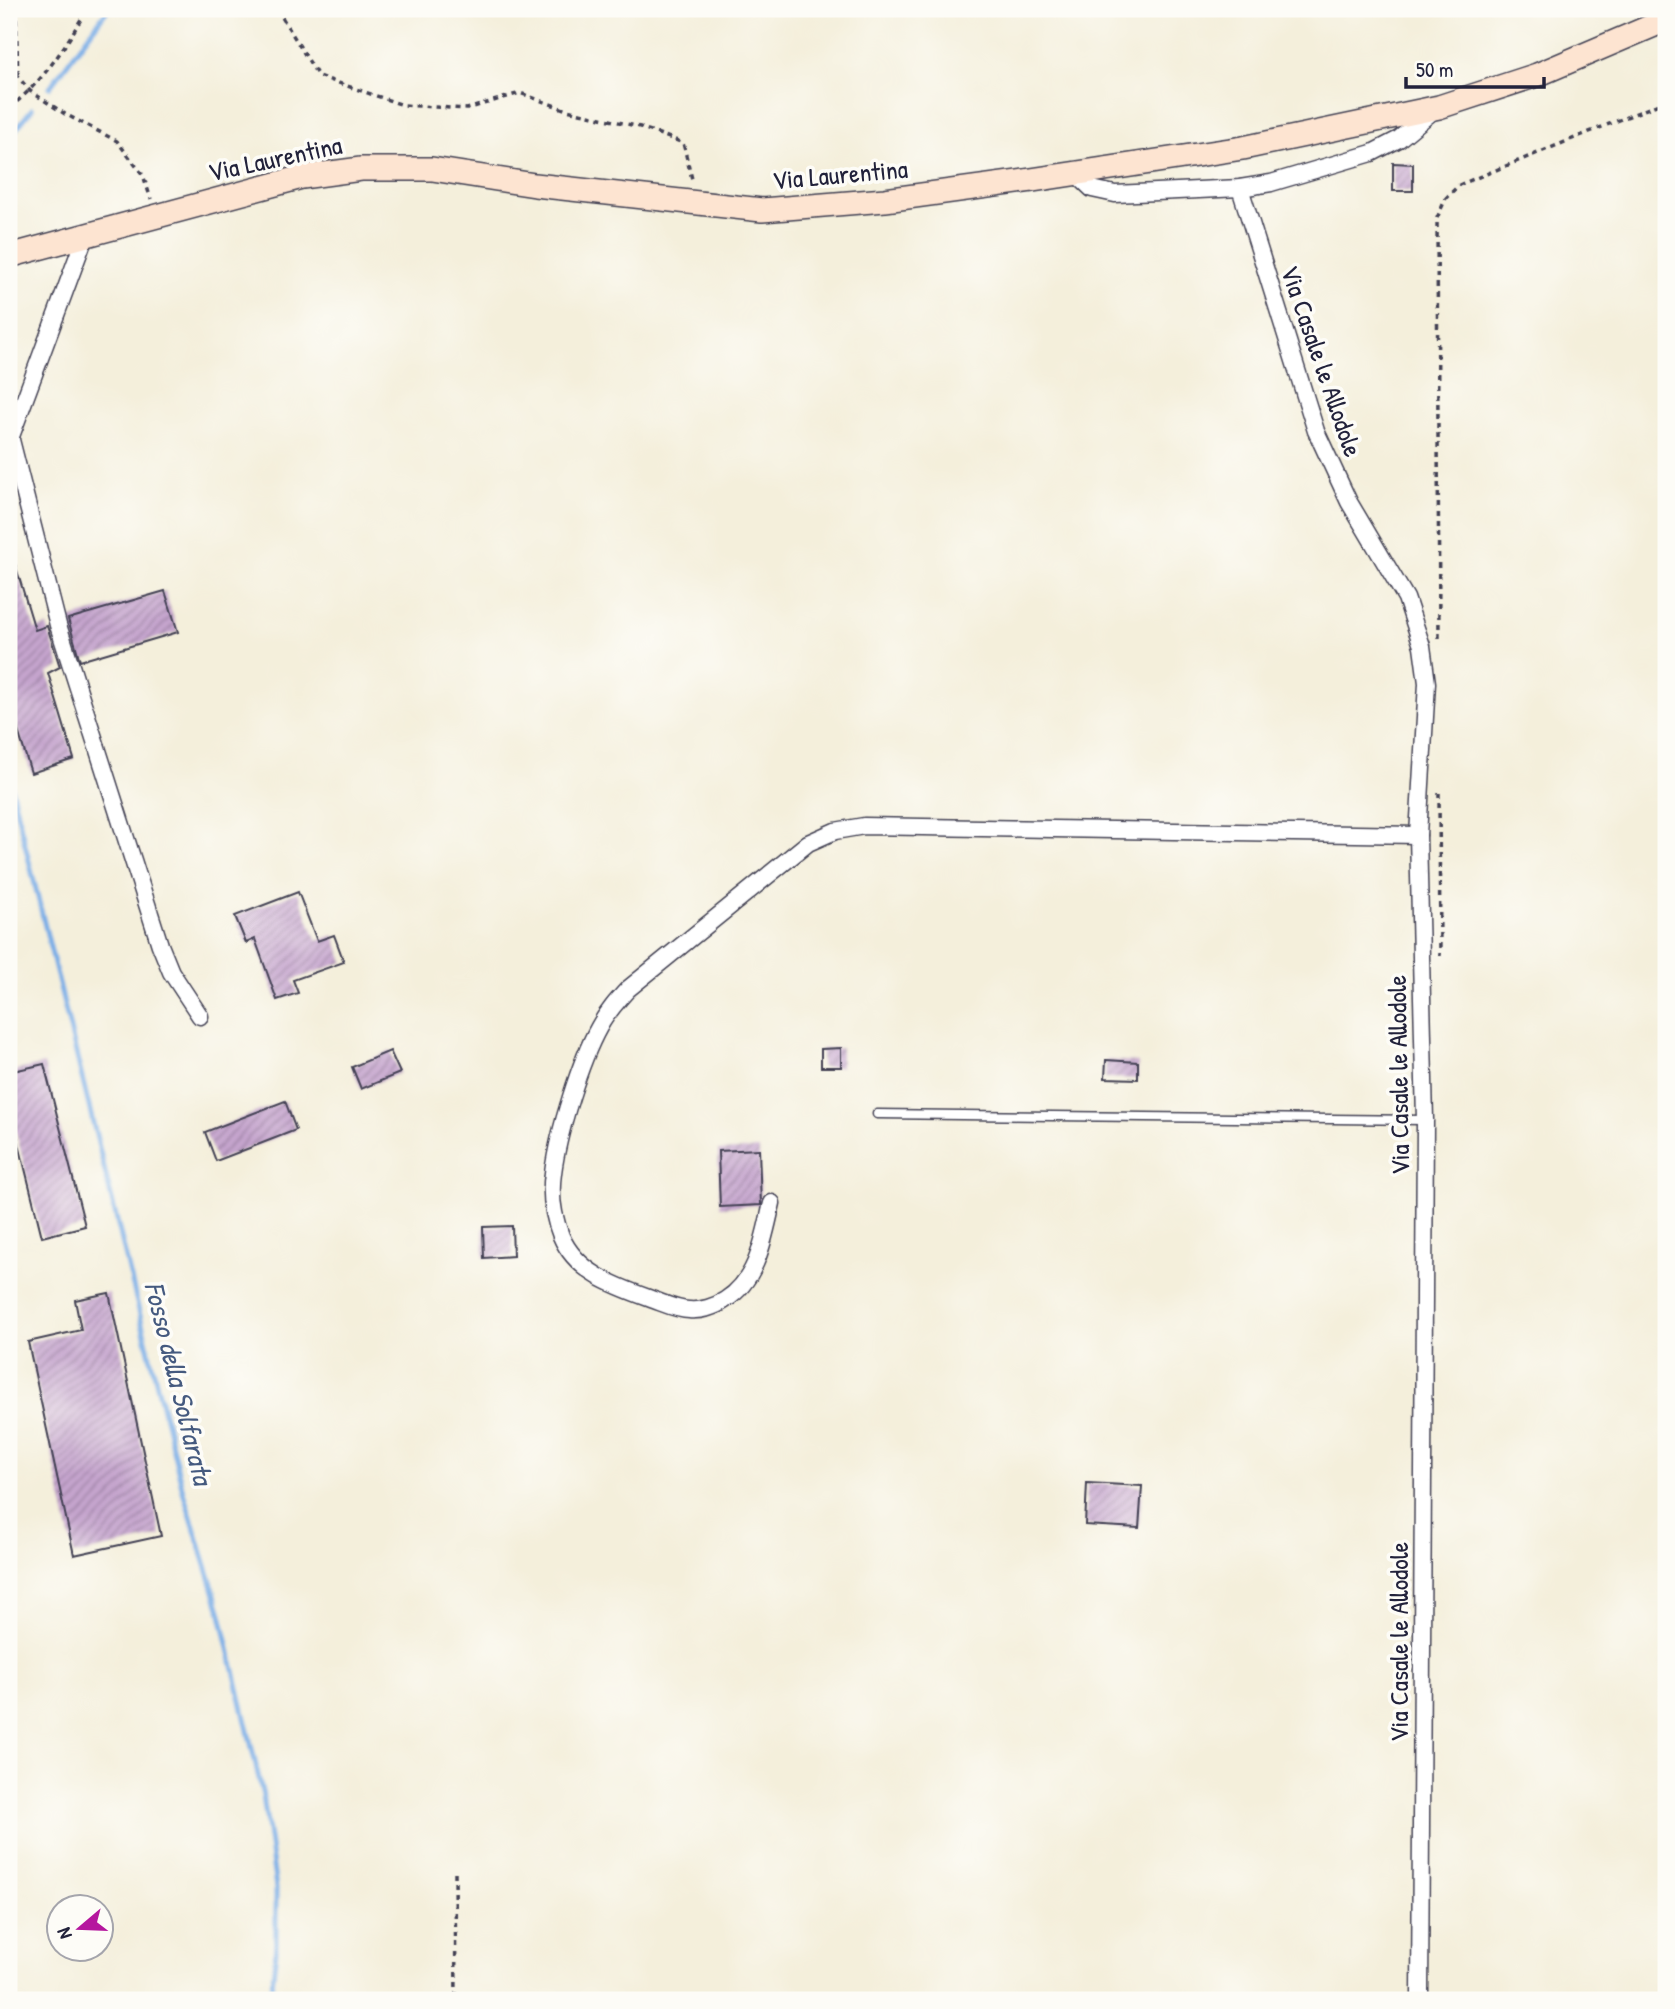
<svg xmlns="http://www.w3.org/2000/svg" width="1675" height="2009" viewBox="0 0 1675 2009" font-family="'Patrick Hand',sans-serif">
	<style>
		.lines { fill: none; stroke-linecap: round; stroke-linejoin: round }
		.stream { stroke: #79ade6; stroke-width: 5 }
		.building { fill: url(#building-hatch) }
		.lane-casing { stroke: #424153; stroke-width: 11 }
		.street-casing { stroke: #424153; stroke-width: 19 }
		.secondary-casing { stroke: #424153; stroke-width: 26 }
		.path { stroke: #424153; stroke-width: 3.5; stroke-dasharray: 5 5; stroke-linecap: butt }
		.lane { stroke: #fff; stroke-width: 8 }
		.street { stroke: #fff; stroke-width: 16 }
		.secondary { stroke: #fde4d1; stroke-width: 23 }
		.labels { text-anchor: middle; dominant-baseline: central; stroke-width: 7; stroke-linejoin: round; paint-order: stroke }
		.street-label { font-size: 26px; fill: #22223b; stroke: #fdfcf7 }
		.water-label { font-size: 28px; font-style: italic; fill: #455a7f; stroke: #fdfcf7 }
	</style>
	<defs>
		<pattern id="building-hatch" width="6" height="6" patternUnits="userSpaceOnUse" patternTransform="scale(1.75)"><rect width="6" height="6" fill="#c5a4cd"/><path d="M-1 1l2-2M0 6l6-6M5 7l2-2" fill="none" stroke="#a085a8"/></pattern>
	</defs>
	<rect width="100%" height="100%" fill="#fdfcf7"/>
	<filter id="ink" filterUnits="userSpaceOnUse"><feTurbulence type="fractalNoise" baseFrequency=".0143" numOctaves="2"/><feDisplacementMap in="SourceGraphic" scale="14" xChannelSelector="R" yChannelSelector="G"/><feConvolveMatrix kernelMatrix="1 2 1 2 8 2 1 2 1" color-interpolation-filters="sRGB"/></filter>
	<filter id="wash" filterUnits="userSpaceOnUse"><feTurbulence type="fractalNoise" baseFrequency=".00686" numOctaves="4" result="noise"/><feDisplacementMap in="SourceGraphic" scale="28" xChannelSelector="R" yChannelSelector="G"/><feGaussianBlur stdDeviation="1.57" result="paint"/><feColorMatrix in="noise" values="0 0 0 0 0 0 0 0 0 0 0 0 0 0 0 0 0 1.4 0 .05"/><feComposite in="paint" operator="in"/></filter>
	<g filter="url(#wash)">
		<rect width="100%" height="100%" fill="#f4efdb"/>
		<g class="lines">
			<!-- stream -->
			<g class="stream">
				<path d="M50,87L108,9"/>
				<path d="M9,138L32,109"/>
				<path d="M9,779L183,1491L221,1614L263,1796L276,1888V1952L270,2000"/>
			</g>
		</g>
		<g id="blocks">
			<!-- building -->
			<g class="building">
				<path d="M1393,163L1413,164V191H1393Z"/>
				<path d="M12,554L35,630L47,626L60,667L48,673L74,759L31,773L9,701V555Z"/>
				<path d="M165,591L178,632L80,661L68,619Z"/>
				<path d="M298,892L317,941L334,935L344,962L293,980L298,993L277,1000L255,939L246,943L235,916Z"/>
				<path d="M841,1048V1067H821V1049Z"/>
				<path d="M390,1051L400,1073L361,1089L352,1067Z"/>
				<path d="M1106,1060L1138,1062V1079L1105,1078Z"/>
				<path d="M44,1064L85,1226L42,1237L9,1104V1072Z"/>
				<path d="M285,1101L296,1130L216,1161L205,1132Z"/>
				<path d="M759,1149L761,1205L720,1207L718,1151Z"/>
				<path d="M512,1226L513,1256L484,1258L483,1227Z"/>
				<path d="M109,1293L161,1536L74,1555L28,1342L81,1330L75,1300Z"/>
				<path d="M1087,1483L1142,1486L1139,1528L1085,1525Z"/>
			</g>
		</g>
	</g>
	<g filter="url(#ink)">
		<use href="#blocks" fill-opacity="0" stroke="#424153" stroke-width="2"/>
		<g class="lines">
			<!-- lane casing -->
			<g class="lane-casing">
				<path id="lane" d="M877,1114L1425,1120"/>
			</g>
			<!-- street casing -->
			<g class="street-casing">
				<g id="street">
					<path d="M1075,173L1092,189L1115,194L1240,188L1271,183L1372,153L1399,139L1434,110"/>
					<path d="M1240,188L1316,431L1349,502L1406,598L1422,646L1427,683L1418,835L1425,1120L1420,2000"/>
					<path d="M9,432L58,625L160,945L171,972L200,1016"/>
					<path d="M10,439L86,234"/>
					<path d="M772,1203C764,1237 758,1280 725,1300C715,1307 701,1311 689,1310C678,1310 665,1304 654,1300C618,1287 577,1274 561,1236C553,1216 550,1194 553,1173C558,1133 580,1061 599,1027C607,1012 617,1001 628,989L808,843L835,831L864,826L1418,835"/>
				</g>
			</g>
			<!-- secondary casing -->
			<g class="secondary-casing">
				<path id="secondary" d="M9,256L302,177L361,169H432L535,185L762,210L885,200L1032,180L1243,148L1439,107L1537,75L1666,20"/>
			</g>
			<!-- path -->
			<g class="path">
				<path d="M16,9L18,79"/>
				<path d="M277,9L318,76L403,105L467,109L520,93L567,110L640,127L683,143L693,183"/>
				<path d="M9,66L30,91L65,114L117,141L143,175L151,199"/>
				<path d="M9,108C44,81 65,47 87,9"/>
				<path d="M1439,638L1437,218L1446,198L1459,185L1666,101"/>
				<path d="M1439,793L1440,956"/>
				<path d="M455,1872L456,2000"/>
			</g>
			<!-- lane -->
			<use href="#lane" class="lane"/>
			<!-- street -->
			<use href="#street" class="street"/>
			<!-- secondary -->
			<use href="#secondary" class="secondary"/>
		</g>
	</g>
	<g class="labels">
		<!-- street labels -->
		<g class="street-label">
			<text transform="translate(275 158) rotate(-12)">Via Laurentina</text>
			<text transform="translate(840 174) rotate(-5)">Via Laurentina</text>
			<text transform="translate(1322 361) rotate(71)">Via Casale le Allodole</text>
			<text transform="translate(1398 1075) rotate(-91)">Via Casale le Allodole</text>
			<text transform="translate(1398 1642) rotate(-90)">Via Casale le Allodole</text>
		</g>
		<!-- water labels -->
		<g class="water-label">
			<text transform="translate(179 1383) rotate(76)">Fosso della Solfarata</text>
		</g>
	</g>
	<!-- margin -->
	<rect width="1675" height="2009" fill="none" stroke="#fdfcf7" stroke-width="35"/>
	<!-- north arrow -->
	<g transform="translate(80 1928) rotate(251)"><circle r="33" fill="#fdfcf7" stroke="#a5a5ac" stroke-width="2"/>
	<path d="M0-5L12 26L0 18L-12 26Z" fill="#b5179e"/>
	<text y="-10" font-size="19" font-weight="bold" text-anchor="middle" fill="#22223b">N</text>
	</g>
	<!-- scale -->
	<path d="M1406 77v10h138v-10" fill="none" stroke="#22223b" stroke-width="3.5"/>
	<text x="1416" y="77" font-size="21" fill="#22223b" stroke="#fdfcf7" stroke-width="5" paint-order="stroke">50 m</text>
</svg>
